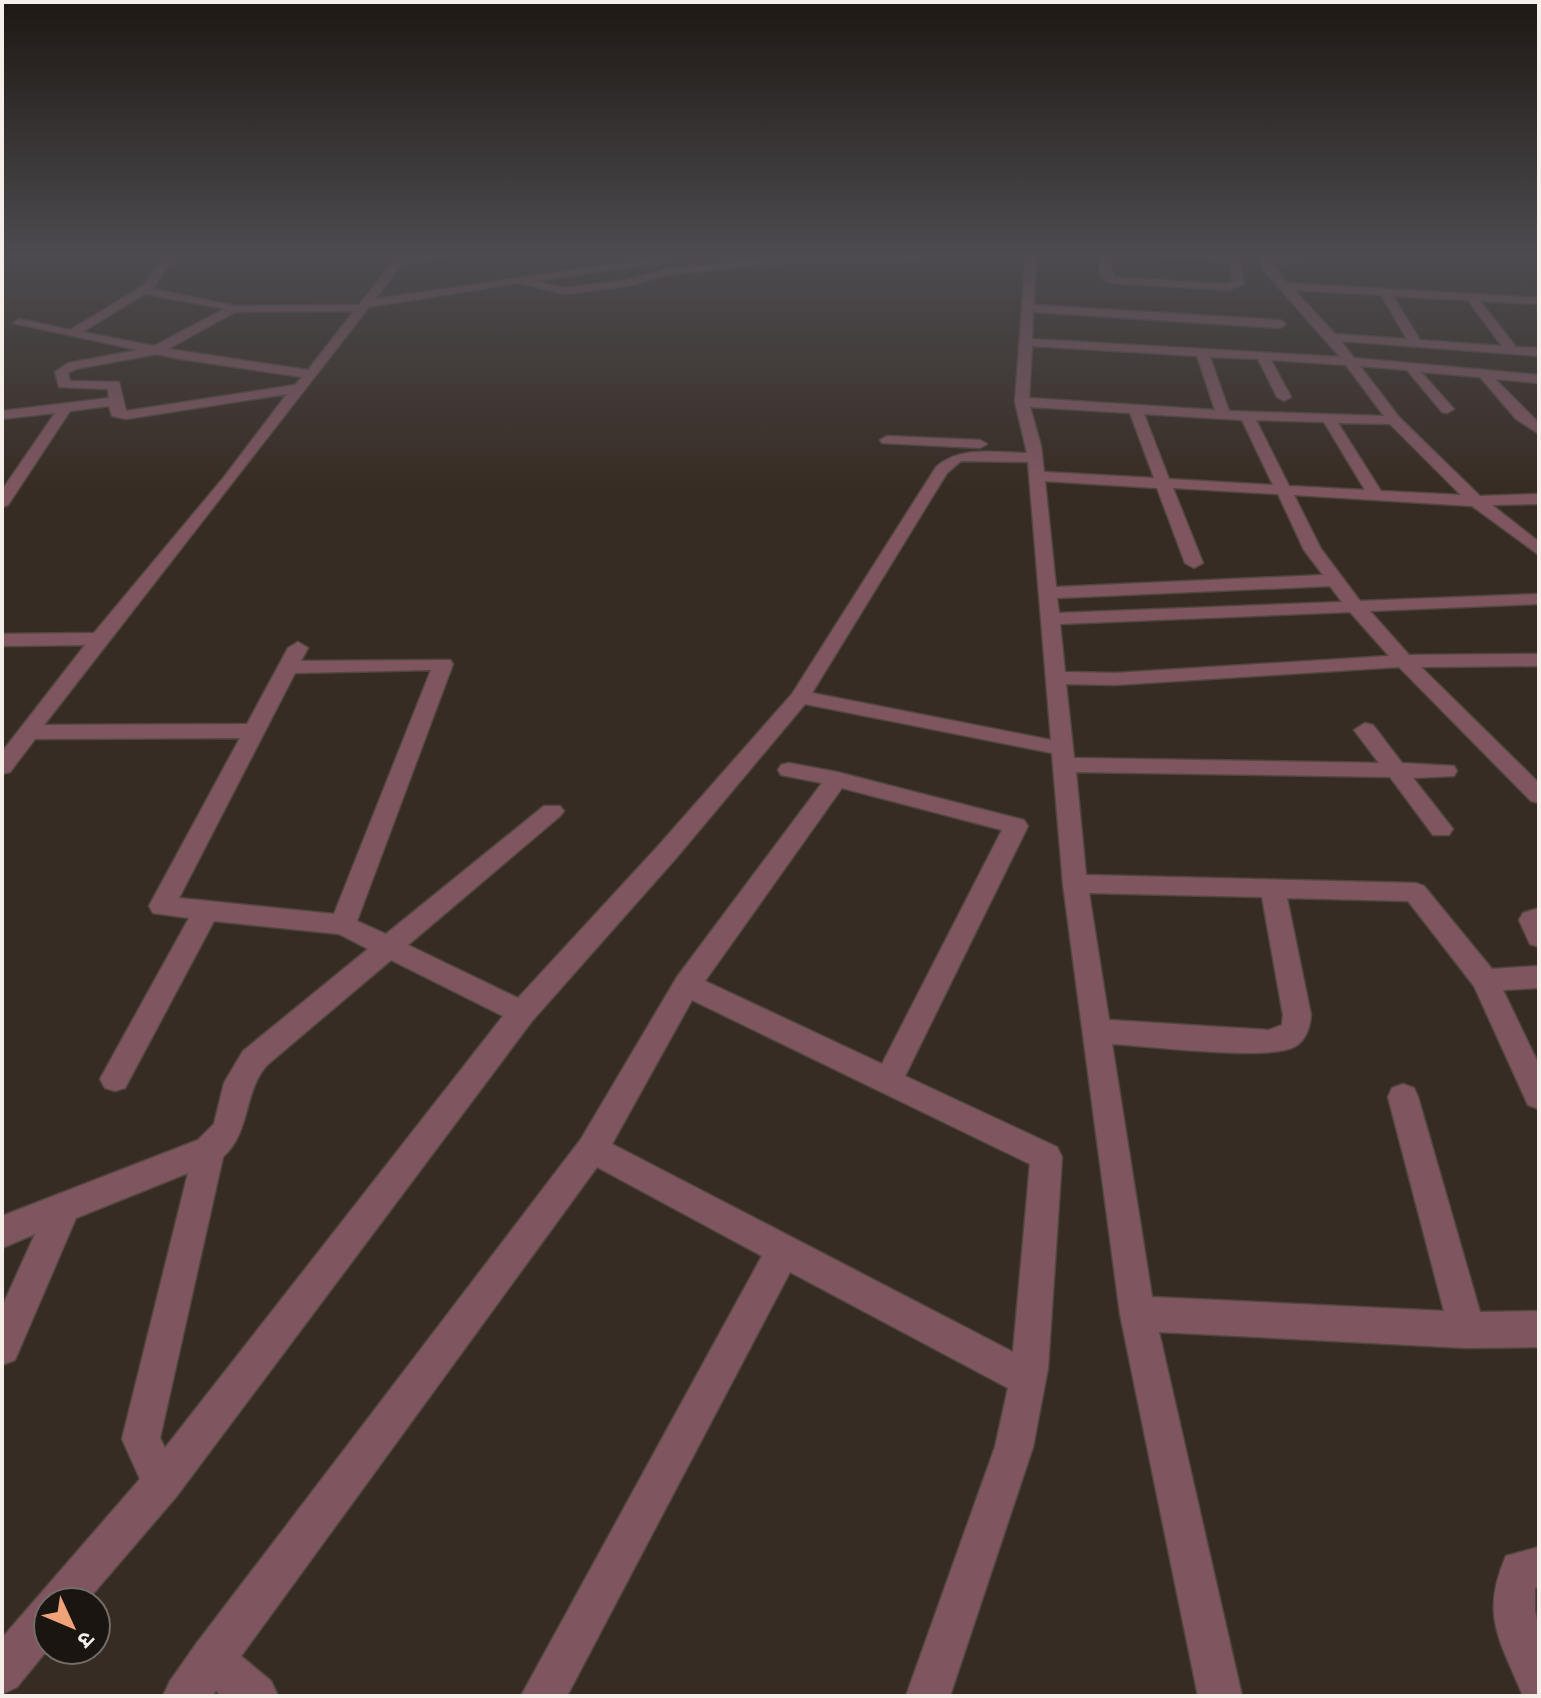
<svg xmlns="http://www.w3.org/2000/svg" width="1541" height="1698" viewBox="0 0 1541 1698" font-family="Jost,'Noto Sans Devanagari',sans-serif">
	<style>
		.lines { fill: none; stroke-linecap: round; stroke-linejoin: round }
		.minor-casing { stroke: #52473f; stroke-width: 3 }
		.minor { fill: #7f5660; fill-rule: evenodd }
	</style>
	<rect width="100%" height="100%" fill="#372c23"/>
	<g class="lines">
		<!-- minor casing -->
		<g class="minor-casing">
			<g id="minor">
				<path d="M167,253H177L153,289L235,306L359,305L400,253H410L407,257L477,253L402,264L375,299L670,256L675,259L674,261L535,281L565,288L627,280L667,269L788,256L918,254L923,257L918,260L788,262L668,275L628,286L565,294L519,283L369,307L44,725L247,724L288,648L298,642L308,648L301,661L450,660L453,664L357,921L386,934L544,806H560L564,811L560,816L408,945L518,998L659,845L792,694L936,467C960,445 996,453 1027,453L1015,402L1026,253H1036L1034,305L1280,320L1286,324L1280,328L1033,312L1032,339L1340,357L1265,272L1259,253H1269L1271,259L1305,253L1297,262L1273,265L1287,283L1539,298V304L1480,301L1516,347L1539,348V356L1341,341L1354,358L1539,375V383L1495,379L1539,423V434L1516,419L1480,377L1421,372L1454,409L1447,413L1442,412L1407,370L1360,366L1399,417L1480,496L1539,494V504L1492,505L1539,542V555L1472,506L1294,495L1321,549L1360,601L1539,594V604L1370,611L1409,655L1539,654V666L1421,667L1539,783V803L1531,801L1399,667L1115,685L1066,684L1074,758L1379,763L1354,730L1365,723L1373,725L1402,763L1454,766L1457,771L1454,776L1413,778L1453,829L1449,835H1433L1390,777L1076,772L1086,875L1415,883L1424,886L1492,969L1539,966V988L1503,990L1539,1065V1109L1528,1105L1474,986L1408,901L1287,898L1311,1015C1310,1027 1306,1041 1294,1047C1266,1061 1150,1046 1112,1044L1152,1297L1444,1311L1388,1097L1392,1088L1403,1084L1414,1088L1418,1097L1480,1312L1539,1311V1347L1467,1348L1159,1332L1242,1696H1198L1120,1314L1063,884L1052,753L805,704L677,857L532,1021L176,1497L86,1602H48V1649L17,1687L2,1694V1638L140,1479L122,1439L188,1173L76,1218L15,1360L2,1365V1307L35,1234L2,1248V1216L198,1140L214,1124L224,1083L243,1051L368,949L339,934L214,921L125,1088L115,1091L105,1088L100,1079L105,1070L189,918L153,913L149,906L240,738L35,739L10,772L2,774V752L85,645L2,646V634L94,633L224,477L287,394L126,419L112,416L109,406L70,411L8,505L2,507V490L55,413L2,419V411L109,398L108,389L59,387L55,372L68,363L138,350L13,323L19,319L70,330L143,286ZM1294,290L1381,295L1407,339L1335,334ZM145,294L221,308L224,309L154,346L82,332ZM1393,296L1468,300L1502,346L1420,340ZM354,311L308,370L168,349L235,312ZM1032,346L1197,356L1215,410L1029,398ZM157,354L174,358L302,377L295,385L126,411L119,382L70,381L68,373L76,369ZM1210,357L1258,359L1277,397L1284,401L1291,397L1271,360L1346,365L1384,416L1229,411ZM1030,407L1130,413L1154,478L1044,472L1041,446ZM1144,414L1242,420L1273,485L1169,479ZM1256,420L1324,422L1365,490L1289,486ZM1338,423L1390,424L1461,495L1381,491ZM961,461L1028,462L1051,740L812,693L947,473ZM1045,481L1157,488L1185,563L1194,568L1203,563L1173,488L1278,494L1304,550L1323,575L1056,587ZM1330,586L1342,602L1059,613L1057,598ZM1350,612L1389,656L1115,673L1065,672L1060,624ZM431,670L334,914L179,898L295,673ZM1089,893L1262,897L1283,1015L1282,1025L1269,1030L1109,1020ZM391,960L503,1016L165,1448L160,1438L223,1157C251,1132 243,1092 267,1065Z"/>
				<path d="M1100,253H1110L1113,277L1228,284L1233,282L1230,261L1144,256L1139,253H1239L1244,284L1228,290L1110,283L1100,276Z"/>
				<path d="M887,436L980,440L987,444L980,448L882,443L880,440Z"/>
				<path d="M789,763L837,772L1016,818L1024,820L1028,826L905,1076L1057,1147L1062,1157L1048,1368L1033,1447L950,1696H906L995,1447L1008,1388L790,1272L567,1696H521L762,1256L597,1167L241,1656L271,1681L278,1696H222L216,1691L212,1696H163L170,1681L196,1644L581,1139L677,977L822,783L781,775L778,770L781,765ZM842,788L1002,830L882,1064L705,981ZM692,1000L1030,1164L1013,1352L612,1144Z"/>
				<path d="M1539,908V947L1530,944L1519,920L1523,913Z"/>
				<path d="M1539,1547V1587L1535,1588V1611L1539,1628V1696H1523C1500,1640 1480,1615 1506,1556Z"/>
			</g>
		</g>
		<!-- minor -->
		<use href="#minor" class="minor"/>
	</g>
	<!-- sky -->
	<linearGradient id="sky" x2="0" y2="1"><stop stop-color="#1e1813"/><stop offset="0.52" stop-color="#4d4b50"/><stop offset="1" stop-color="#4d4b50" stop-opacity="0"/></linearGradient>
	<rect width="1541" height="491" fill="url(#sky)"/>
	<!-- border -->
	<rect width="1541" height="1698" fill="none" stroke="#f6eee8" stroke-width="8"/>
	<!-- north arrow -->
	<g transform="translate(72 1626) rotate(134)"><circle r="38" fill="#1b1511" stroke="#736c67" stroke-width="2"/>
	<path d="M0-6L14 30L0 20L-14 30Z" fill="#f0a279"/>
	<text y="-12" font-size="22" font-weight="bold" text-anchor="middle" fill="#f6eee8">उ</text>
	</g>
</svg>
